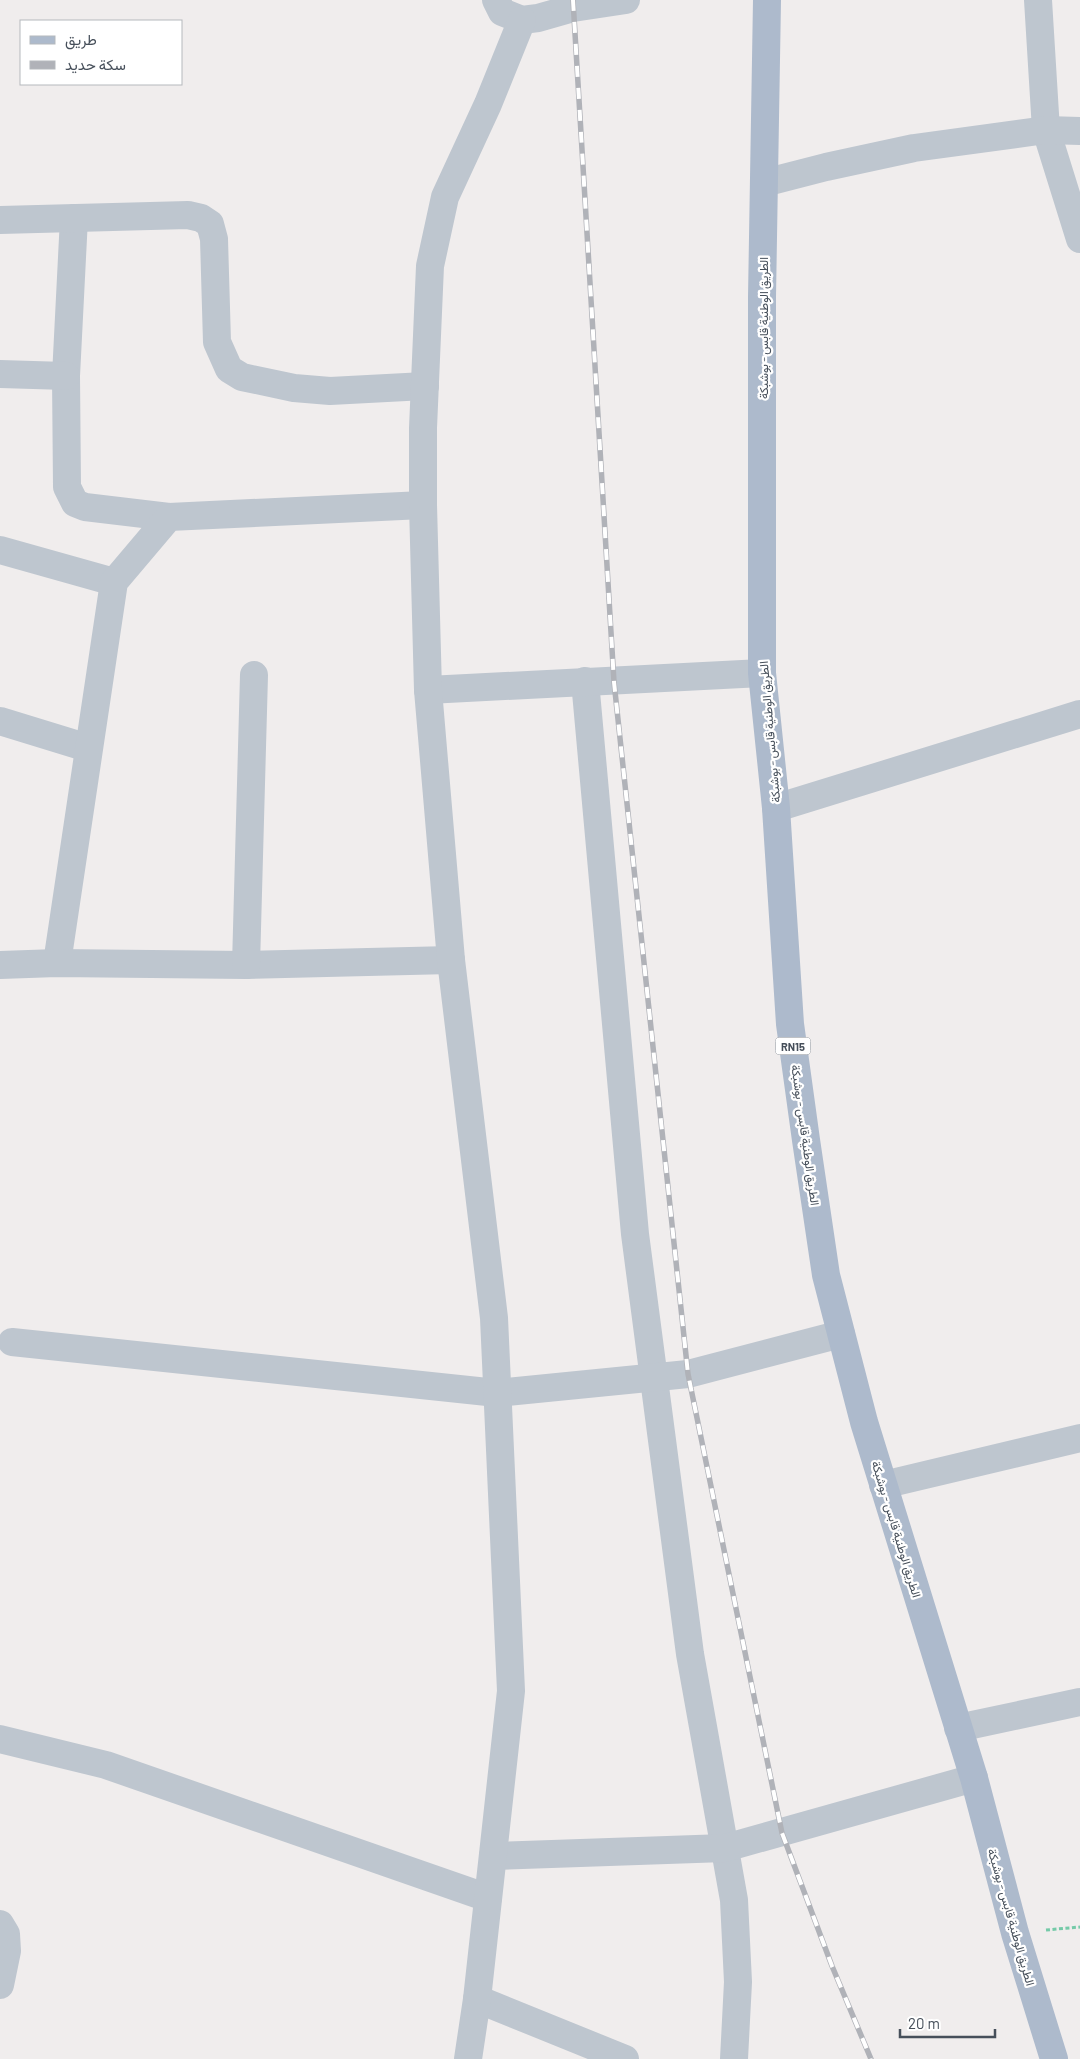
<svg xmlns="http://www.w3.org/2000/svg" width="1080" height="2059" viewBox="0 0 1080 2059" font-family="Barlow,Vazirmatn,sans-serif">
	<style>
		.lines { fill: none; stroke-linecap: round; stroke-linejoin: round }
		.path { stroke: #75caa8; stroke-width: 3; stroke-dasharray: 4 2.5; stroke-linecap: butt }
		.minor { stroke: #bec6cf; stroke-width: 28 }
		.major { stroke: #adbacc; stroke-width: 28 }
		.rail-casing { stroke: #b0b2b8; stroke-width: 5.5 }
		.rail { stroke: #fff; stroke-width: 4; stroke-dasharray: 11; stroke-linecap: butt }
		.labels { text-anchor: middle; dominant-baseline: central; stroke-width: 4.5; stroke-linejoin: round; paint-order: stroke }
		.shield { fill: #fff; stroke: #7e848c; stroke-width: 1 }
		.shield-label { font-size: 11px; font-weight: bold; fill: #464f5a }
		.street-label { font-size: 12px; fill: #464f5a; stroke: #fff }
	</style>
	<rect width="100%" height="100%" fill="#f0eded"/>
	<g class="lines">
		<!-- path -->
		<path class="path" d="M1046,1930L1080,1927"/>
		<!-- minor -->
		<g class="minor">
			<path d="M496,0L502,12L522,20L538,18L573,8L626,0"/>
			<path d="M1038,0L1046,130L1080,239"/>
			<path d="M764,183L826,167L914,148L1046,130L1080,131"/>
			<path d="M74,218L66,376L67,487L75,503L85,507L169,517"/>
			<path d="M0,220L188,215L201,218L210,224L214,239L217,342L229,369L242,377L294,388L330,391L425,386"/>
			<path d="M0,374L66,376"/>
			<path d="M0,550L114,582"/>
			<path d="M585,681L635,1234L690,1654L734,1900L738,1982L734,2059"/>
			<path d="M428,690L762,673"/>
			<path d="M0,721L88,748"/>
			<path d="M776,808L1080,714"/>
			<path d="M57,963L114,582L169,517L423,505"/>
			<path d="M0,965L57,963L246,965L451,960"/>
			<path d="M246,965L254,675"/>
			<path d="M12,1342L497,1393L688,1374L841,1334"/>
			<path d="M883,1485L1080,1438"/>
			<path d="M958,1728L1080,1702"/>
			<path d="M0,1739L106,1765L488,1898"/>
			<path d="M493,1856L725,1848L974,1778"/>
			<path d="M0,1924L6,1934L7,1951L0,1985"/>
			<path d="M477,1999L625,2059"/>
			<path d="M468,2059L477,1999L511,1691L494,1318L451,960L428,690L423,505V428L430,266L445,197L488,104L522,20"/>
		</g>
		<!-- major -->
		<path class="major" d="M767,0L762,297V673L776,808L790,1024L806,1140L826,1275L864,1422L974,1778L1015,1933L1054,2059"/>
		<!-- rail casing -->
		<g class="rail-casing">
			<path id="rail" d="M573,0L614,682L688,1374L782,1833L832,1966L871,2059"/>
		</g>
		<!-- rail -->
		<use href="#rail" class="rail"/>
	</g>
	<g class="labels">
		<!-- shield labels -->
		<rect class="shield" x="775.5" y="1037.5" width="35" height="17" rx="4"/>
		<g class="shield-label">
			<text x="793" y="1046">RN15</text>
		</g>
		<!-- street labels -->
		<g class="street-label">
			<text transform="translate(763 328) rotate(-90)">الطريق الوطنية قابس - بوشبكة</text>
			<text transform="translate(769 732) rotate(-95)">الطريق الوطنية قابس - بوشبكة</text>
			<text transform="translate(806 1135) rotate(82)">الطريق الوطنية قابس - بوشبكة</text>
			<text transform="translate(897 1529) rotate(73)">الطريق الوطنية قابس - بوشبكة</text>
			<text transform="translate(1012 1917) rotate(74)">الطريق الوطنية قابس - بوشبكة</text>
		</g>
	</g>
	<!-- legend -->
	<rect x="20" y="20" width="162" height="65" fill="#ffffff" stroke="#b5b9bd"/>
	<rect x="30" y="36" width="25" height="8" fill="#adbacc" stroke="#b5b9bd"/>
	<text x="65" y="45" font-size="15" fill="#464f5a">طريق</text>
	<rect x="30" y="61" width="25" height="8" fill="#b0b2b8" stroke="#b5b9bd"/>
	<text x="65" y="70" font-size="15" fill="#464f5a">سكة حديد</text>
	<!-- scale -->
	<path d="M900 2029v8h95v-8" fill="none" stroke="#464f5a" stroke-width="2.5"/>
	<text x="908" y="2029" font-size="15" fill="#464f5a" stroke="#ffffff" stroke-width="4" paint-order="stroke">20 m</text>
</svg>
